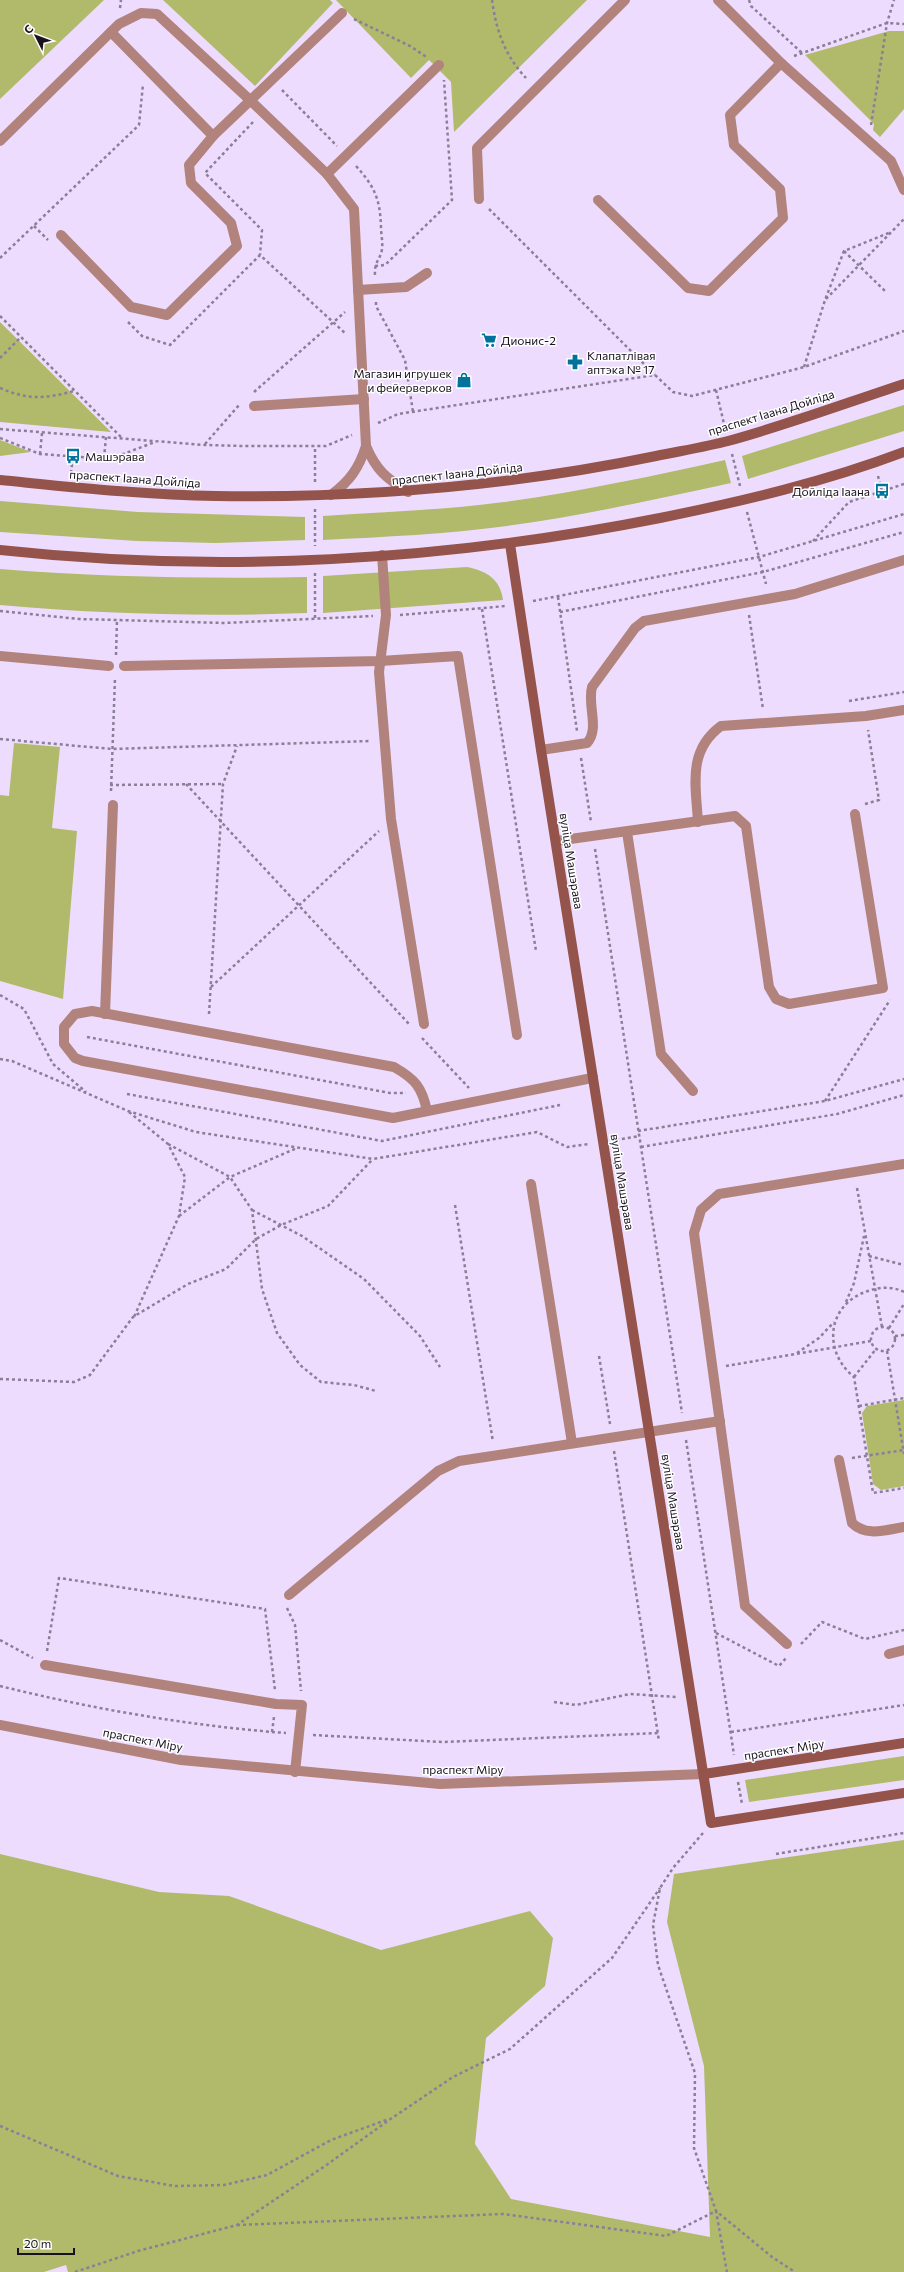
<svg xmlns="http://www.w3.org/2000/svg" width="904" height="2272" viewBox="0 0 904 2272" font-family="Commissioner,sans-serif">
	<style>
		.green { fill: #b1b96b }
		.lines { fill: none; stroke-linecap: round; stroke-linejoin: round }
		.path { stroke: #8b7f97; stroke-width: 2.5; stroke-dasharray: 3 3; stroke-linecap: butt }
		.lane { stroke: #b1837c; stroke-width: 10 }
		.street { stroke: #b1837c; stroke-width: 10 }
		.secondary { stroke: #94544b; stroke-width: 10 }
		.labels { text-anchor: middle; dominant-baseline: central; stroke-width: 3; stroke-linejoin: round; paint-order: stroke }
		.poi-label { font-size: 12px; fill: #19121e; stroke: #fff; text-anchor: start }
		.street-label { font-size: 12px; fill: #19121e; stroke: #fff }
	</style>
	<rect width="100%" height="100%" fill="#eddcfe"/>
	<!-- green -->
	<g class="green">
		<path d="M0,0H104L0,99Z"/>
		<path d="M163,0H330L333,3L255,86Z"/>
		<path d="M336,0H587L454,132L451,82L429,60L411,78Z"/>
		<path d="M889,31H904V109L880,137L873,130L874,124L805,55Z"/>
		<path d="M0,322L111,432L0,422Z"/>
		<path d="M904,405V431L748,479L742,456Z"/>
		<path d="M0,440L31,452L0,456Z"/>
		<path d="M725,460L731,483C657,499 582,516 507,526C446,534 385,537 323,540V516C383,512 444,510 504,502C579,492 652,476 725,460Z"/>
		<path d="M0,501L138,512L305,517V540L215,543L137,541L0,532Z"/>
		<path d="M467,567C487,571 500,579 503,600L323,613V576Z"/>
		<path d="M0,569C102,577 204,579 307,577V613C204,617 102,614 0,605Z"/>
		<path d="M14,743L60,747L52,828L77,831L63,999L0,981V795L9,796Z"/>
		<path d="M904,1400V1486L881,1490L873,1484L862,1413L867,1406Z"/>
		<path d="M904,1756V1780L749,1802L745,1780Z"/>
		<path d="M904,1840V2272H68L66,2265L44,2272H0V1854L159,1892L229,1896L381,1950L530,1911L553,1938L545,1986L486,2038L475,2144L511,2199L710,2237L704,2066L667,1922L674,1874Z"/>
	</g>
	<g class="lines">
		<!-- path -->
		<g class="path">
			<path d="M492,0C496,30 505,56 526,78"/>
			<path d="M749,0L751,6L802,53"/>
			<path d="M120,8L121,0"/>
			<path d="M354,19L410,46L428,58"/>
			<path d="M794,56L887,23L904,24"/>
			<path d="M282,90L337,146"/>
			<path d="M253,122L205,173L262,230L260,255"/>
			<path d="M871,125L887,23L894,0"/>
			<path d="M356,166C375,187 380,199 381,227C381,234 383,242 382,249C381,259 374,261 375,275"/>
			<path d="M489,209L655,375"/>
			<path d="M34,226L48,240"/>
			<path d="M844,251L885,291"/>
			<path d="M0,258L139,125L143,84"/>
			<path d="M375,266L385,265L452,200L444,80"/>
			<path d="M826,299L904,219"/>
			<path d="M376,302V306L405,360L413,412"/>
			<path d="M0,316L122,438"/>
			<path d="M128,322L142,336L170,345L260,255L346,334"/>
			<path d="M0,358L21,337"/>
			<path d="M804,367L825,300L844,251L891,232"/>
			<path d="M0,388C28,400 45,399 74,391"/>
			<path d="M716,390L725,428"/>
			<path d="M254,392L345,312"/>
			<path d="M378,423L398,414L655,375L673,392L692,396L804,367L904,331"/>
			<path d="M0,429L205,445L244,446H326L352,435"/>
			<path d="M0,438L40,454L110,459L155,442"/>
			<path d="M205,444L240,404"/>
			<path d="M40,454L42,433"/>
			<path d="M732,454L740,486"/>
			<path d="M104,458L106,437"/>
			<path d="M71,473L73,456"/>
			<path d="M878,476L882,491"/>
			<path d="M315,482V446"/>
			<path d="M315,509V546"/>
			<path d="M747,512L766,584"/>
			<path d="M813,541L849,502L904,484"/>
			<path d="M315,573V620"/>
			<path d="M558,597L577,731"/>
			<path d="M533,601L759,557L904,514"/>
			<path d="M482,609L536,951"/>
			<path d="M0,611L79,619L224,623L373,616"/>
			<path d="M560,612L763,572L904,532"/>
			<path d="M400,615L506,606"/>
			<path d="M749,615L763,709"/>
			<path d="M116,655L117,620"/>
			<path d="M849,701L904,692"/>
			<path d="M0,739L112,749L371,741"/>
			<path d="M581,758L591,822"/>
			<path d="M186,784L409,1024"/>
			<path d="M110,785L223,784"/>
			<path d="M111,791L115,678"/>
			<path d="M865,804L879,800L868,730"/>
			<path d="M595,849L682,1413"/>
			<path d="M211,987L379,831"/>
			<path d="M0,995L24,1009L53,1064L86,1092"/>
			<path d="M209,1014L223,784L237,746"/>
			<path d="M87,1037L390,1093H406"/>
			<path d="M422,1038L469,1088"/>
			<path d="M0,1059L12,1061L128,1111L196,1132L373,1159L537,1132L567,1147L589,1144"/>
			<path d="M127,1094L382,1141L560,1105"/>
			<path d="M825,1101L890,1000"/>
			<path d="M129,1112L168,1144L185,1177L179,1216L134,1317"/>
			<path d="M638,1131L825,1101L904,1079"/>
			<path d="M616,1140L639,1136"/>
			<path d="M168,1144L230,1177L252,1210L262,1289L277,1333L300,1365L321,1382L354,1385L376,1391"/>
			<path d="M641,1147L837,1114L904,1095"/>
			<path d="M857,1188L882,1327"/>
			<path d="M455,1205L493,1442"/>
			<path d="M252,1210L302,1236L364,1279L420,1336L440,1367"/>
			<path d="M179,1216L230,1177L297,1148"/>
			<path d="M869,1256L904,1265"/>
			<path d="M904,1292C892,1286 880,1287 868,1291C827,1304 822,1351 854,1377L873,1493L904,1488"/>
			<path d="M846,1302L854,1283L864,1236"/>
			<circle cx="883" cy="1339" r="12"/>
			<path d="M889,1328L904,1304"/>
			<path d="M895,1336L904,1335"/>
			<path d="M887,1351L904,1454"/>
			<path d="M797,1353L819,1338L834,1322"/>
			<path d="M599,1356L610,1424"/>
			<path d="M726,1366L871,1341"/>
			<path d="M854,1377L876,1349"/>
			<path d="M0,1379L74,1382L90,1375L133,1317L188,1284L226,1269L256,1239L281,1225L328,1206L372,1160"/>
			<path d="M859,1406L904,1398"/>
			<path d="M686,1440L734,1755"/>
			<path d="M614,1451L659,1741"/>
			<path d="M852,1458L904,1450"/>
			<path d="M287,1608L295,1625L301,1691"/>
			<path d="M716,1633L779,1666L787,1657"/>
			<path d="M0,1640L33,1658"/>
			<path d="M801,1644L822,1622L865,1639L904,1630"/>
			<path d="M47,1651L59,1578L265,1609L275,1690"/>
			<path d="M0,1686C93,1709 190,1726 286,1733"/>
			<path d="M554,1702L576,1705L630,1694L677,1697"/>
			<path d="M272,1732L274,1717"/>
			<path d="M731,1732L904,1705"/>
			<path d="M313,1735L442,1742L658,1733"/>
			<path d="M738,1782L742,1804"/>
			<path d="M703,1833L673,1868L660,1888L653,1925L658,1965L695,2073L694,2148L716,2211L772,2257L795,2272"/>
			<path d="M776,1854L904,1833"/>
			<path d="M0,2126L118,2176L175,2186L224,2185L267,2175L331,2140L389,2119"/>
			<path d="M237,2225L503,2214L666,2236L716,2211L727,2272"/>
			<path d="M75,2272L138,2251L237,2225L328,2164L392,2118L453,2077L510,2049L612,1958L660,1888"/>
		</g>
		<!-- lane -->
		<g class="lane">
			<path d="M718,0L781,63"/>
			<path d="M111,32L213,136"/>
			<path d="M0,141L119,24L141,13L157,14L250,100L327,174L354,209L366,446C376,470 386,478 408,492"/>
			<path d="M327,174L439,65"/>
			<path d="M479,199L477,148L625,0"/>
			<path d="M598,200L688,288L709,291L783,218L780,189L734,145L730,115L781,63L891,161L904,190"/>
			<path d="M61,235L131,307L167,315L237,246L231,223L191,183L189,165L213,136L342,13"/>
			<path d="M358,290L406,287L427,273"/>
			<path d="M254,406L364,399"/>
			<path d="M331,495C350,481 359,468 366,446"/>
			<path d="M382,555L386,615L379,672L391,819L424,1024"/>
			<path d="M0,656L109,666"/>
			<path d="M124,666L380,661L458,656L517,1035"/>
			<path d="M541,750L587,743C600,729 587,705 592,687L635,628L644,621L795,594L904,560"/>
			<path d="M698,822C696,786 687,751 721,726L866,716L904,710"/>
			<path d="M627,832L661,1054L693,1091"/>
			<path d="M556,841L735,816L746,826L769,987L776,999L789,1004L883,988L855,814"/>
			<path d="M105,1014L113,805"/>
			<path d="M427,1111C422,1087 415,1079 394,1067L92,1011L75,1014L64,1027V1044L75,1058L83,1061L393,1118C457,1105 522,1092 587,1079L593,1077"/>
			<path d="M531,1184L572,1443"/>
			<path d="M839,1460L852,1523C867,1537 885,1530 904,1527"/>
			<path d="M289,1595L438,1471L459,1461L720,1421"/>
			<path d="M787,1644L745,1606L694,1233L701,1210L719,1194L904,1164"/>
			<path d="M889,1654L904,1650"/>
			<path d="M45,1665L276,1704L302,1705L295,1772"/>
		</g>
		<!-- street -->
		<path class="street" d="M0,1725L181,1760L440,1784L704,1774"/>
		<!-- secondary -->
		<g class="secondary">
			<path d="M0,480C72,487 144,495 216,496C364,498 511,486 656,456C680,451 705,447 728,441C787,425 846,403 904,384"/>
			<path d="M510,544L541,750L711,1823L904,1793"/>
			<path d="M0,550C219,574 444,561 660,518C743,501 825,482 904,452"/>
			<path d="M704,1774L904,1743"/>
		</g>
	</g>
	<!-- icons -->
	<defs>
		<g id="supermarket-bare" transform="scale(1.2)"><path d="M-6-5.5h2.5l.6 2H6L4.5 2H-2.5L-4.4-4H-6ZM-1.5 3.2a1.3 1.3 0 1 0 .1 0ZM3 3.2a1.3 1.3 0 1 0 .1 0Z" fill="#00739d" stroke="#fff" stroke-width="2.5" paint-order="stroke"/></g>
		<g id="pharmacy-bare" transform="scale(1.2)"><path d="M-2-6h4v4h4v4h-4v4h-4v-4h-4v-4h4Z" fill="#00739d" stroke="#fff" stroke-width="2.5" paint-order="stroke"/></g>
		<g id="shop-bare" transform="scale(1.2)"><path d="M-5-2.5h2.3a2.7 3.5 0 0 1 5.4 0H5L5.5 6h-11ZM-1.5-2.5h3a1.5 2.3 0 0 0-3 0Z" fill="#00739d" stroke="#fff" stroke-width="2.5" paint-order="stroke"/></g>
		<g id="bus-bare" transform="scale(1.2)"><path d="M-5-6H5V4H4V6H2V4H-2V6H-4V4H-5ZM-3.5-4V0h7V-4ZM-3.5 1.2v1.5H-2V1.2ZM2 1.2v1.5H3.5V1.2Z" fill="#00739d" stroke="#fff" stroke-width="2.5" paint-order="stroke"/></g>
	</defs>
	<g fill-rule="evenodd">
		<use href="#supermarket-bare" x="489" y="340"/>
		<use href="#pharmacy-bare" x="575" y="362"/>
		<use href="#shop-bare" x="464" y="380"/>
		<use href="#bus-bare" x="73" y="456"/>
		<use href="#bus-bare" x="882" y="491"/>
	</g>
	<g class="labels">
		<!-- poi labels -->
		<g class="poi-label">
			<text x="501" y="340">Дионис-2</text>
			<text x="587" y="355">Клапатлівая<tspan x="587" dy="14">аптэка № 17</tspan></text>
			<text x="452" y="373" text-anchor="end">Магазин игрушек<tspan x="452" dy="14">и фейерверков</tspan></text>
			<text x="85" y="456">Машэрава</text>
			<text x="870" y="491" text-anchor="end">Дойліда Іаана</text>
		</g>
		<!-- street labels -->
		<g class="street-label">
			<text transform="translate(771 412) rotate(-17)">праспект Іаана Дойліда</text>
			<text transform="translate(457 473) rotate(-6)">праспект Іаана Дойліда</text>
			<text transform="translate(135 478) rotate(4)">праспект Іаана Дойліда</text>
			<text transform="translate(572 861) rotate(81)">вуліца Машэрава</text>
			<text transform="translate(623 1182) rotate(81)">вуліца Машэрава</text>
			<text transform="translate(674 1502) rotate(81)">вуліца Машэрава</text>
			<text transform="translate(143 1739) rotate(11)">праспект Міру</text>
			<text transform="translate(784 1749) rotate(-9)">праспект Міру</text>
			<text x="463" y="1769">праспект Міру</text>
		</g>
	</g>
	<!-- north arrow -->
	<g transform="translate(36 36) rotate(312)" stroke="#ffffff" stroke-width="3" paint-order="stroke">
	<path d="M0-3L7 15L0 10L-7 15Z" fill="#19121e"/>
	<text y="-6" font-size="11" font-weight="bold" text-anchor="middle" fill="#19121e">С</text>
	</g>
	<!-- scale -->
	<path d="M18 2248v6h56v-6" fill="none" stroke="#19121e" stroke-width="2"/>
	<text x="24" y="2248" font-size="12" fill="#19121e" stroke="#ffffff" stroke-width="3" paint-order="stroke">20 m</text>
</svg>
